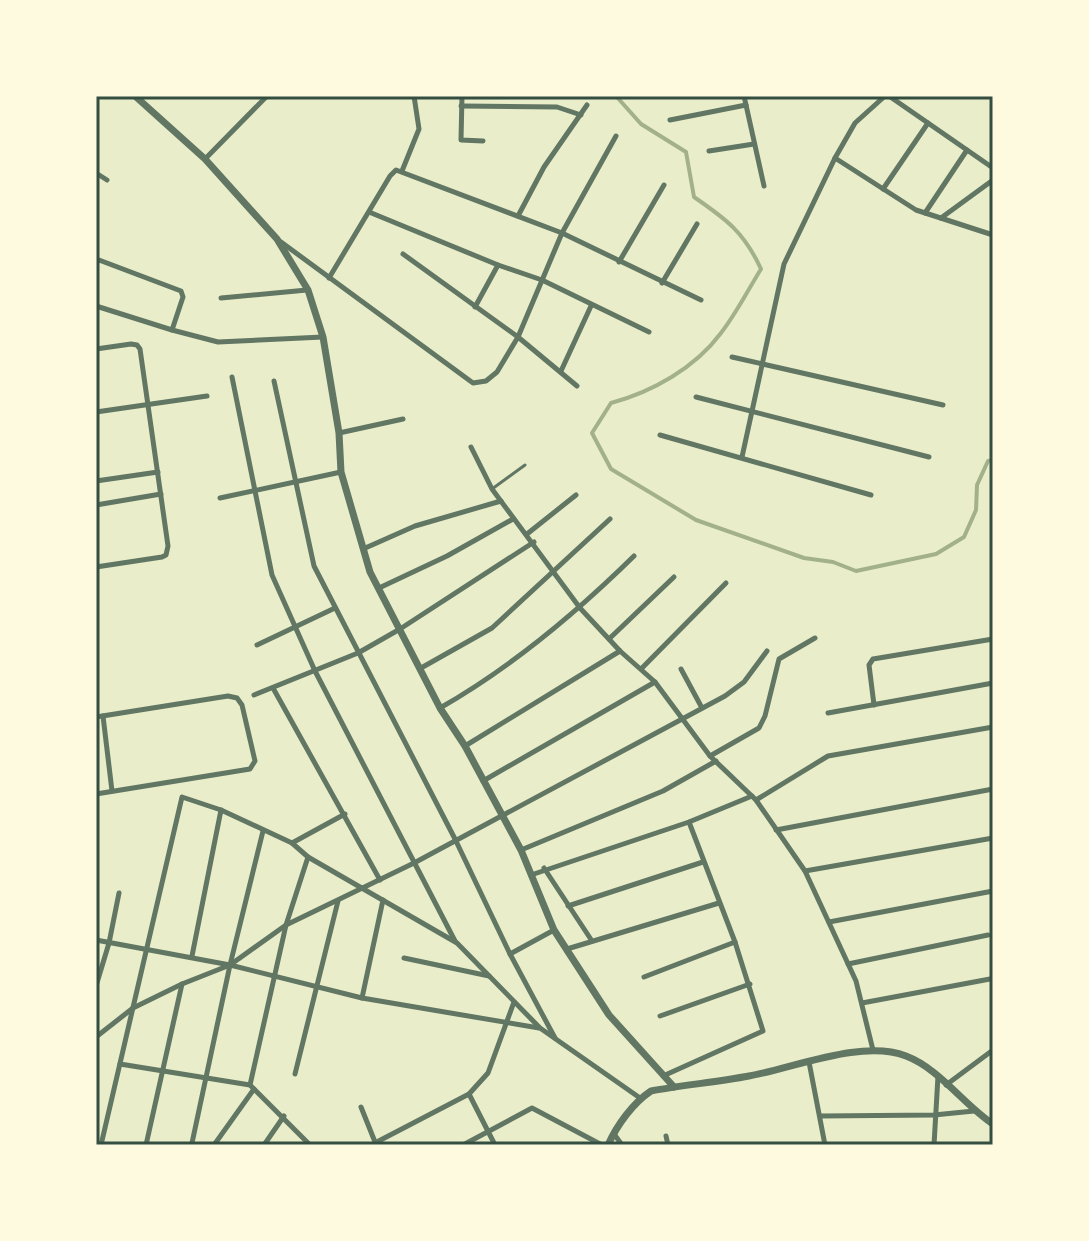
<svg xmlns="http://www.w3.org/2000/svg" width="1089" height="1241" viewBox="0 0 1089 1241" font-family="'Archivo Narrow',sans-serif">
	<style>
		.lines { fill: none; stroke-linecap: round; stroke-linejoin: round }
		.stream { stroke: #a3b18a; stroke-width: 4 }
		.service { stroke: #617663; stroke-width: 3 }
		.minor { stroke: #617663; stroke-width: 5 }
		.tertiary { stroke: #617663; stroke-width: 7 }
		.neatline { fill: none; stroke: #344e41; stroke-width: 3 }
	</style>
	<rect width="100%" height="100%" fill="#e9edc9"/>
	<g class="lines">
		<!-- stream -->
		<path class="stream" d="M616,96L641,124L686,152L694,197C726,219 744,232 761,269C748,290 736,314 721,333C695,368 652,392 611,403L592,433L611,469L696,520L804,558L833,562L856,571L936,554L964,537L976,510L977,485L988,461L993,460"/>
		<!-- service -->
		<path class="service" d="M492,489L525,465"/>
		<!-- minor -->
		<g class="minor">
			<path d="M462,96L461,140L483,141"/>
			<path d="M744,96L764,186"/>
			<path d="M889,96L993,168"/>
			<path d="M461,106L557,107L581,115"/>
			<path d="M670,120L746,105"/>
			<path d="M709,151L754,144"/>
			<path d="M835,158L916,210L993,235"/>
			<path d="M205,159L267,96"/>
			<path d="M402,171L419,129L414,96"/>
			<path d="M96,173L107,180"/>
			<path d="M883,189L928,123"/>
			<path d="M369,212L498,265L542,280L649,332"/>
			<path d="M925,213L967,150"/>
			<path d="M518,216L544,167L587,105"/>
			<path d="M941,218L993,180"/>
			<path d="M281,242L473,383L486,381L497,372L518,337L562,233L616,136"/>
			<path d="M403,254L518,337L577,386"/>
			<path d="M619,262L664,185"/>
			<path d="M96,263L99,260L181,291L183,297L172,330"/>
			<path d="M329,278L390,176L396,170L562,233L701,300"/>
			<path d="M662,283L697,224"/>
			<path d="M221,298L307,290"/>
			<path d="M96,306L172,330L218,342L323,337"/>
			<path d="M475,307L498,265"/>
			<path d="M96,349L131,344L137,345L140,349L168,546L166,555L162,557L96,567"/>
			<path d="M732,357L943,405"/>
			<path d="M561,371L591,306"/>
			<path d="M232,377L272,575L315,671L455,941"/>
			<path d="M274,381L314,566L455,839L510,954L555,1038"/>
			<path d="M696,397L929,457"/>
			<path d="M96,412L207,396"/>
			<path d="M339,433L403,419"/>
			<path d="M660,435L871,495"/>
			<path d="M471,447L492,489L580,608L620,651L655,682L710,756L756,800L805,871L856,981L873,1050"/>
			<path d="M742,457L784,264L835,158L855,123L885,96"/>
			<path d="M96,481L158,472"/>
			<path d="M220,498L341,472"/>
			<path d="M96,505L161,494"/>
			<path d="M527,534L576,495"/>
			<path d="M363,549L415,526L501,501"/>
			<path d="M379,588L447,556L513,519"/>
			<path d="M609,639L674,577"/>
			<path d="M257,645L335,608"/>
			<path d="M421,668L492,628L610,519"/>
			<path d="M642,668L726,583"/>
			<path d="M681,669L702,708"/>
			<path d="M273,688L380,880"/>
			<path d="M254,695L358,653L400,629L534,542"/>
			<path d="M874,705L869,665L873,659L993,639"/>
			<path d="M440,708C512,667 575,614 634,556"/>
			<path d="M828,713L993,683"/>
			<path d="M103,716L112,791"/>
			<path d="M96,717L228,696L237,698L242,705L255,761L250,769L96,794"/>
			<path d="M465,746L620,651"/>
			<path d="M710,756L759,728L765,716L779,659L815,638"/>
			<path d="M483,781L655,682"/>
			<path d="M756,800L828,756L993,727"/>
			<path d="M776,830L993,789"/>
			<path d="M292,843L345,814"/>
			<path d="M521,850L663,791L716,761"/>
			<path d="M544,868L592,941"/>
			<path d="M805,871L993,838"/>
			<path d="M531,875L689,822L752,796"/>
			<path d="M568,906L703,862"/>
			<path d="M829,922L993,891"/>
			<path d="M96,940L230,965L362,998L539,1028"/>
			<path d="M567,949L719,903"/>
			<path d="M510,954L554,930"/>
			<path d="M192,956L221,810"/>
			<path d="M404,958L489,976"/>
			<path d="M848,964L988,935"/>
			<path d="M644,977L735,942"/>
			<path d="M96,986L109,943L119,893"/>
			<path d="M362,998L383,900"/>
			<path d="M862,1003L990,979"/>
			<path d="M660,1016L750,984"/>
			<path d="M96,1037L133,1008L182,984L230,965L286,925L414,863L725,696L744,682L767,651"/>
			<path d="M809,1062L825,1145"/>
			<path d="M120,1064L250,1085L310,1145"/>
			<path d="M295,1074L338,901"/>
			<path d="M663,1076L763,1031L735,942L689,822"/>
			<path d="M250,1085L286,925L308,857"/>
			<path d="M946,1085L993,1050"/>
			<path d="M469,1094L495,1145"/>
			<path d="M361,1107L375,1142"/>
			<path d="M821,1116L934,1115L974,1111"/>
			<path d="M614,1134L622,1145"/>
			<path d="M666,1136L668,1145"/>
			<path d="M192,1143L230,965L263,831"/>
			<path d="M101,1145L182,797L221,810L292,843L308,857L457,943L540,1028L640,1098"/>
			<path d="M146,1145L182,984"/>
			<path d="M214,1145L254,1089"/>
			<path d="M264,1145L284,1116"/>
			<path d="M371,1145L469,1094L488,1073L514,1002"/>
			<path d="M463,1145L532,1108L602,1145"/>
			<path d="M934,1145L938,1076"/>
		</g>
		<!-- tertiary -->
		<g class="tertiary">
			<path d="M135,96L205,159L277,239L308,290L323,337L339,433L341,472L370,572L440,708L465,746L521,850L554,930L609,1015L674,1087"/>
			<path d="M608,1145C617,1125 633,1103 651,1091C684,1085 717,1082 749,1076C794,1068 862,1039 906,1056C940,1069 963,1104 993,1124"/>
		</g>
	</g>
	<!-- border -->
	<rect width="1089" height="1241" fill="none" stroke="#fefae0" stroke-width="196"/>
	<rect x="98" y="98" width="893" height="1045" class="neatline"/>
</svg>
